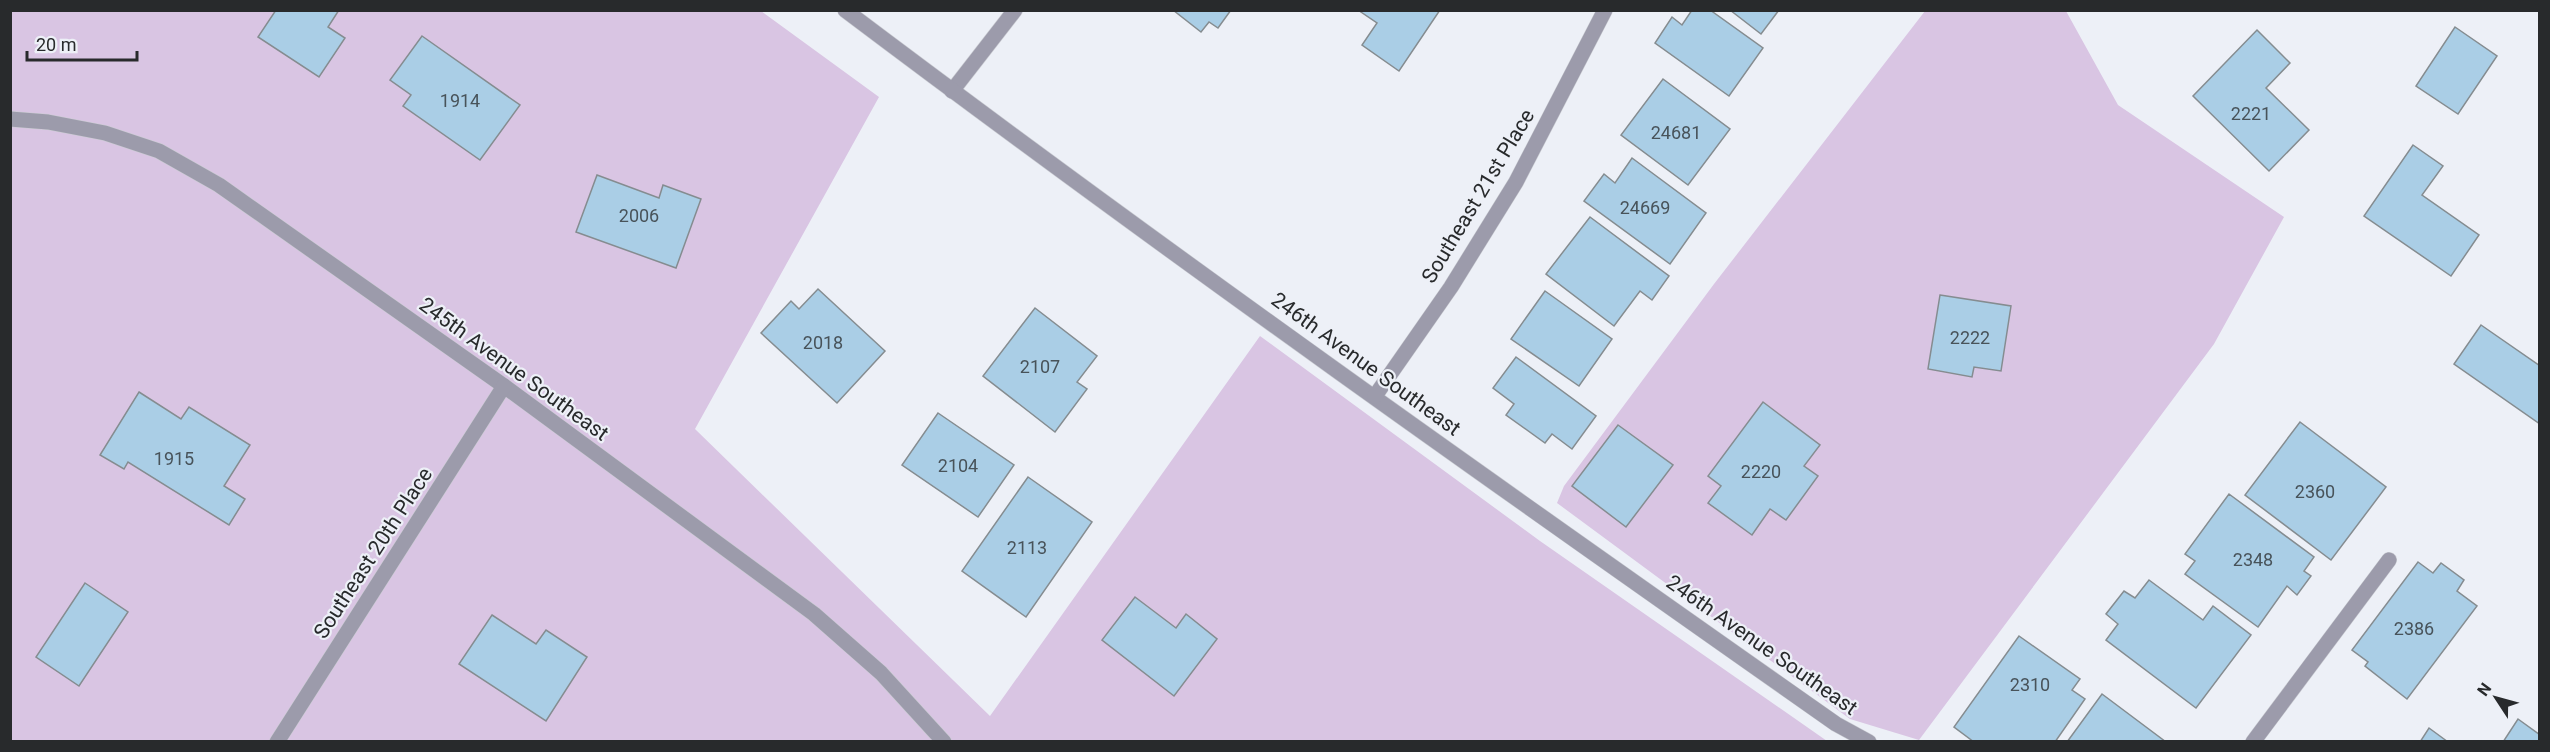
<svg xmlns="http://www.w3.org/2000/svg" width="2550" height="752" viewBox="0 0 2550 752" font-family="Roboto,sans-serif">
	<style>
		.green { fill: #d9c5e3 }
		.building { fill: #aacee6; stroke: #858c90; stroke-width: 1.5 }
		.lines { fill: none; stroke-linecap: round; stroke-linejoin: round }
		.lane-casing { stroke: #caccd2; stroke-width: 16 }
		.street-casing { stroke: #caccd2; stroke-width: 16 }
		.lane { stroke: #9c9bab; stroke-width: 15 }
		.street { stroke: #9c9bab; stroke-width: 15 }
		.labels { text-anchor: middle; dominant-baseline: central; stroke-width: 4.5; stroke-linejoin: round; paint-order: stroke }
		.number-label { font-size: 18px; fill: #48535a }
		.street-label { font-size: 21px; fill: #282a2c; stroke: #edf0f7 }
	</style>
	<rect width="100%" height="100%" fill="#edf0f7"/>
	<!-- green -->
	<g class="green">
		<path d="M10,11H761L879,97L695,429L990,716L1260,336L1540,541L1827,741H11Z"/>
		<path d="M1925,11H2066L2118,105L2284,217L2214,344L1919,740L1850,719L1557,503L1564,486L1714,284Z"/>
	</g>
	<!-- building -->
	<g class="building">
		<path d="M276,10H339L328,27L345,38L319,77L258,37Z"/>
		<path d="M1173,10H1231L1218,28L1209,22L1201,32Z"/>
		<path d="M1358,10H1440L1399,71L1362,45L1377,23Z"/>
		<path d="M1692,10H1710L1763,48L1729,96L1655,43L1672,17L1682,25Z"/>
		<path d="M1730,10H1779L1761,34Z"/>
		<path d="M2455,27L2497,56L2458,114L2416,86Z"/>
		<path d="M2257,30L2290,63L2266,88L2309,130L2269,171L2193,96Z"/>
		<path d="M422,36L520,105L480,160L403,106L411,95L390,80Z"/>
		<path d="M1663,79L1730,129L1688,185L1621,135Z"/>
		<path d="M2413,145L2443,166L2422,195L2479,235L2451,276L2364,216Z"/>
		<path d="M1632,158L1706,213L1670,264L1584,201L1604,174L1615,183Z"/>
		<path d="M597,175L659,198L663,185L701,199L676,268L576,232Z"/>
		<path d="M1590,217L1669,276L1652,300L1640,291L1614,326L1546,274Z"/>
		<path d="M818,289L885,351L837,403L761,333L791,301L799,309Z"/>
		<path d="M1545,291L1612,339L1579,386L1511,339Z"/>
		<path d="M1940,295L2011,306L2001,371L1974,367L1972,377L1928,369Z"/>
		<path d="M1035,308L1097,356L1077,382L1087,389L1055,432L983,376Z"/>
		<path d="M2481,325L2540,366V424L2454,364Z"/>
		<path d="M1516,357L1596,416L1572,449L1552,434L1545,443L1506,415L1514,404L1493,388Z"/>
		<path d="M139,392L181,419L189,407L250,445L224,486L245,499L229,525L128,462L124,469L100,455Z"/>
		<path d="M1763,402L1820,445L1804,466L1818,476L1786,520L1770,509L1752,535L1708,503L1721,486L1708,476Z"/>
		<path d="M938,413L1014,465L978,517L902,465Z"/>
		<path d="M2300,422L2386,487L2331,560L2245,495Z"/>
		<path d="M1618,425L1673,465L1626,527L1572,486Z"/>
		<path d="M1028,477L1092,522L1026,617L962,571Z"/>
		<path d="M2229,494L2314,557L2304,571L2311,576L2297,595L2287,586L2258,627L2185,574L2195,561L2185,554Z"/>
		<path d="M2418,562L2433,573L2441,563L2464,580L2457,591L2477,606L2407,699L2365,666L2368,662L2352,650Z"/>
		<path d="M2149,580L2203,620L2213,606L2251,635L2196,708L2106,640L2118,624L2106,614L2124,591L2135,598Z"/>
		<path d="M85,583L128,612L79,686L36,657Z"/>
		<path d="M1135,597L1176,628L1186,614L1217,639L1174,696L1102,640Z"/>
		<path d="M492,615L536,644L546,630L587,657L546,721L459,664Z"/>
		<path d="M2019,636L2080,679L2072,690L2085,699L2055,742H1974L1954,727Z"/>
		<path d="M2102,694L2166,742H2067Z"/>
		<path d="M2518,719L2540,735V742H2503Z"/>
		<path d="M2429,728L2448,742H2420Z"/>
	</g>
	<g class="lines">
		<!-- lane casing -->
		<g class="lane-casing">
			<g id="lane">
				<path d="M952,91L1015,10"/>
				<path d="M2253,742L2389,560"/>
			</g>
		</g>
		<!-- street casing -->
		<g class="street-casing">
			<g id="street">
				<path d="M845,10C1170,255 1503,490 1836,724L1869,742"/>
				<path d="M10,119L48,122L105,133L159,151L219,185L504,386L814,614L881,673L944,742"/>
				<path d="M1375,396L1451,287L1516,182L1605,10"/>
				<path d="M277,742L504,386"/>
			</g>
		</g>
		<!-- lane -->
		<use href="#lane" class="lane"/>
		<!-- street -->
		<use href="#street" class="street"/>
	</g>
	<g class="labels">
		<!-- number labels -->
		<g class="number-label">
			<text x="460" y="100">1914</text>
			<text x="2251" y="113">2221</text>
			<text x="1676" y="132">24681</text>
			<text x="1645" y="207">24669</text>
			<text x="639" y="215">2006</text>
			<text x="1970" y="337">2222</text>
			<text x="823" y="342">2018</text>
			<text x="1040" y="366">2107</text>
			<text x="174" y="458">1915</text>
			<text x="958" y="465">2104</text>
			<text x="1761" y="471">2220</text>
			<text x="2315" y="491">2360</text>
			<text x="1027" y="547">2113</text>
			<text x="2253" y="559">2348</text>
			<text x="2414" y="628">2386</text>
			<text x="2030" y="684">2310</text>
		</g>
		<!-- street labels -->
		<g class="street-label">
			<text transform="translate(1478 196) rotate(-59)">Southeast 21st Place</text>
			<text transform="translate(1366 364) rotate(36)">246th Avenue Southeast</text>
			<text transform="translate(514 369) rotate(36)">245th Avenue Southeast</text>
			<text transform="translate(373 553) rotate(-57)">Southeast 20th Place</text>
			<text transform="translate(1762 645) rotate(35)">246th Avenue Southeast</text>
		</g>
	</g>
	<!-- border -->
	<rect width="2550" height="752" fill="none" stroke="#282a2c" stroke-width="24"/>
	<!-- north arrow -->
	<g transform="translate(2496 698) rotate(306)" stroke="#edf0f7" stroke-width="4.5" paint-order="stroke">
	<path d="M0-4.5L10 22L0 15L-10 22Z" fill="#282a2c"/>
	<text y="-9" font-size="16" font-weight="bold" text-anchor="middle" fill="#282a2c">N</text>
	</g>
	<!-- scale -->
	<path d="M27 51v9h110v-9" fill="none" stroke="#282a2c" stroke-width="3"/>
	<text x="36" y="51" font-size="18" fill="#282a2c" stroke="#edf0f7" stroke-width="4.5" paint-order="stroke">20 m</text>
</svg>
